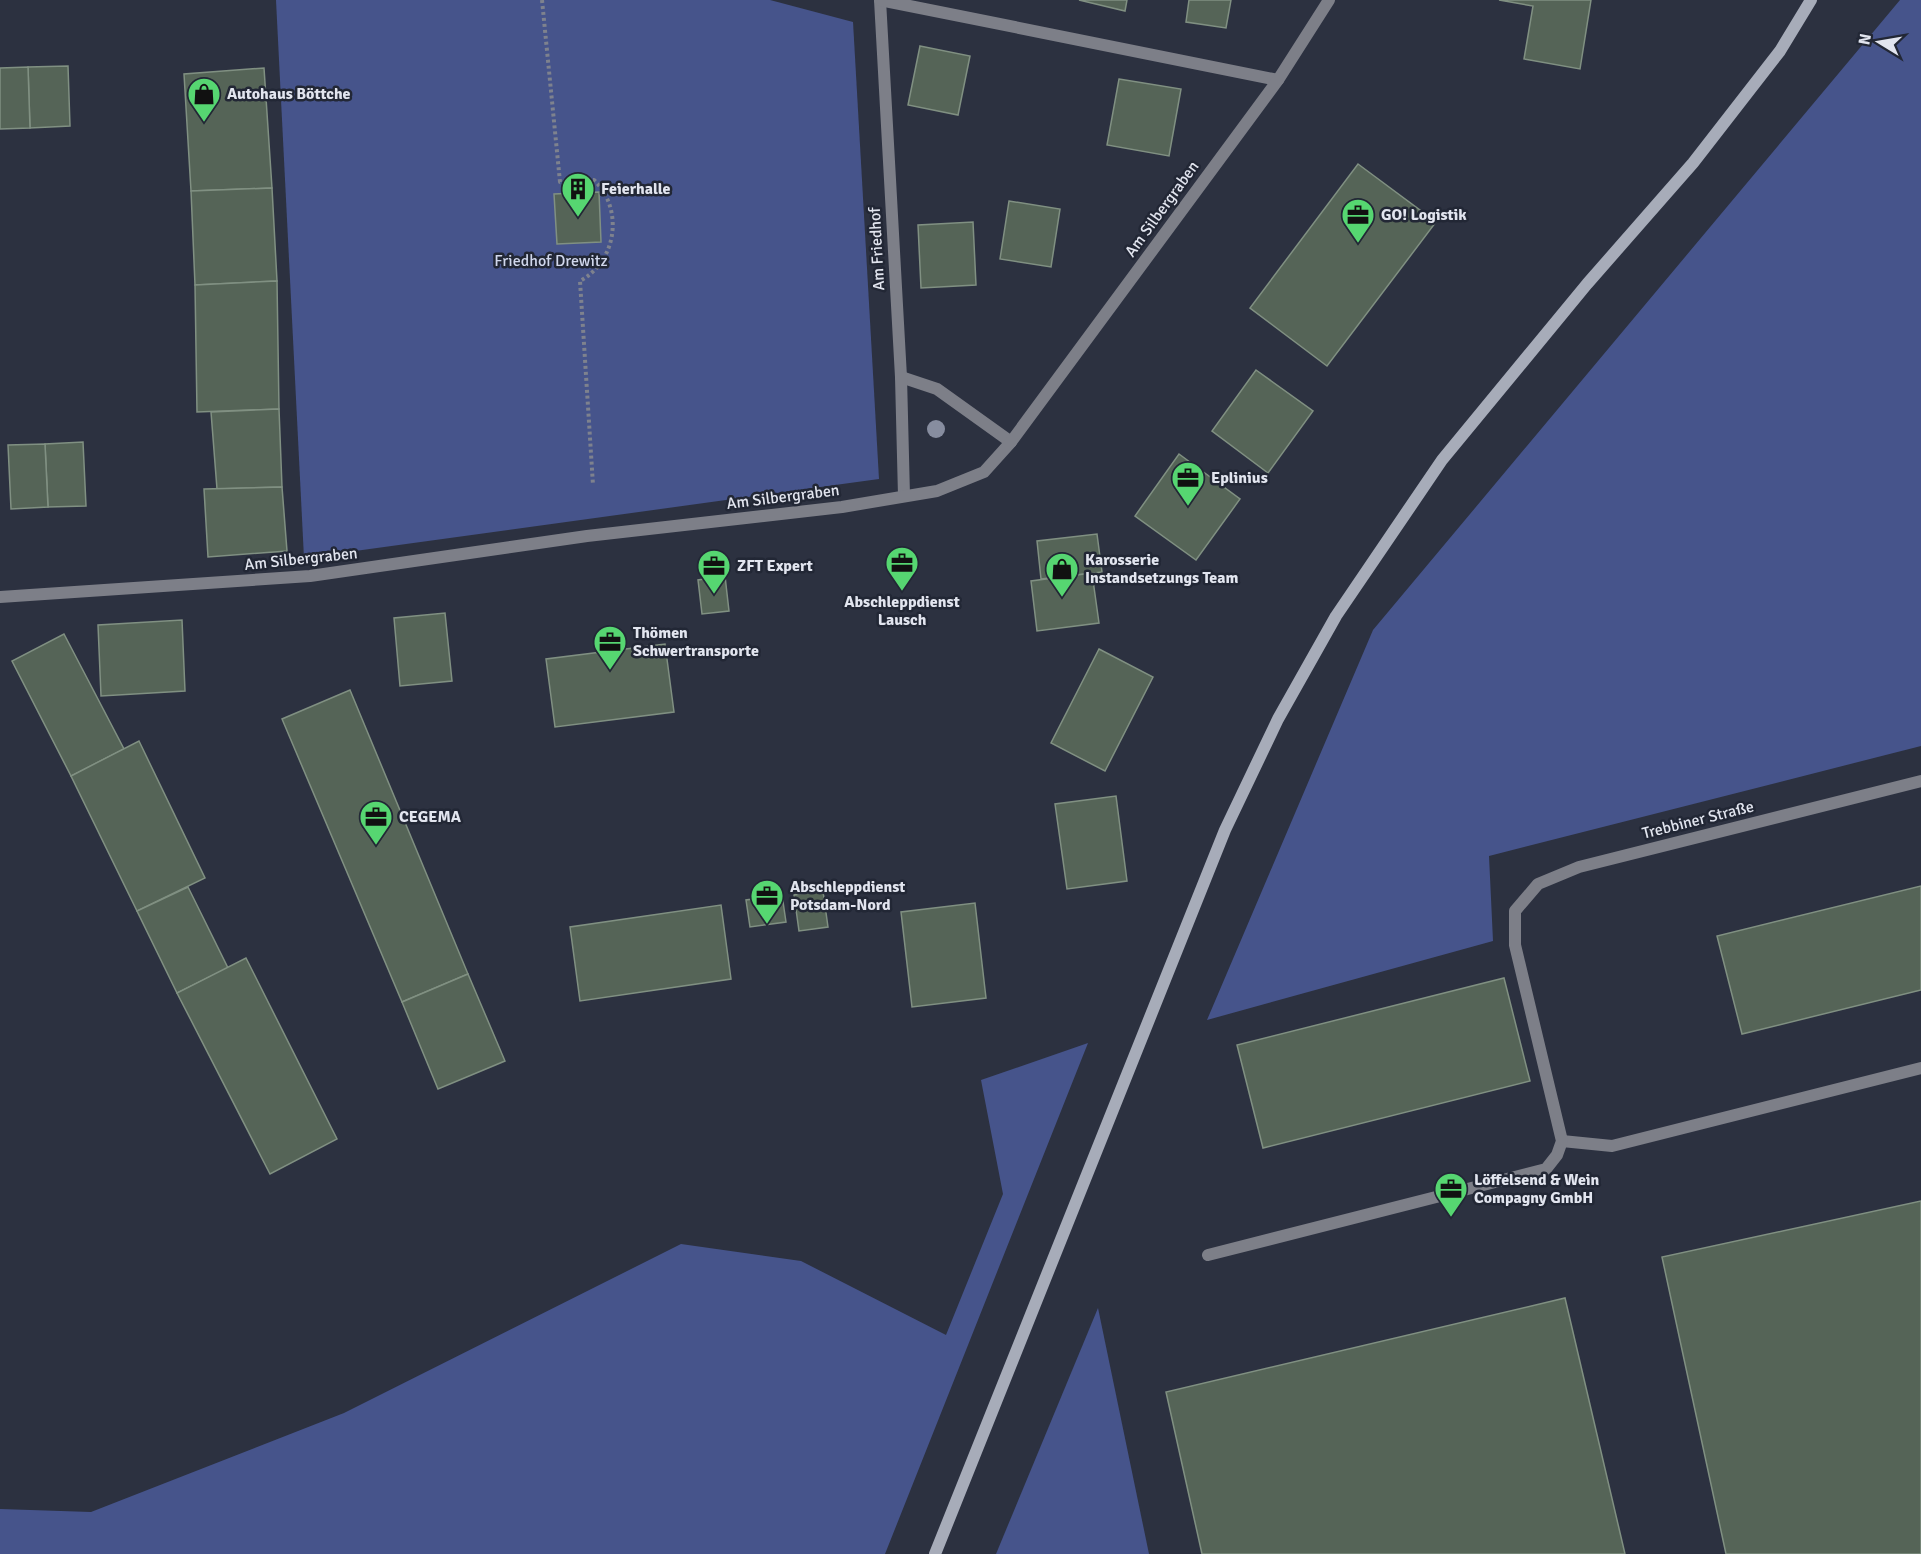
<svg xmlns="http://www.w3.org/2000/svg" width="1921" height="1554" viewBox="0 0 1921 1554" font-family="Signika,sans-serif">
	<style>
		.green { fill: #46548b }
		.building { fill: #556457; stroke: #809082; stroke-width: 1.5 }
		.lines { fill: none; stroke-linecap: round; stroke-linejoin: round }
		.path { stroke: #7e828e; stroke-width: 4; stroke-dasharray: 3 3; stroke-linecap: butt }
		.service { stroke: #7d7f88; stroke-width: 12 }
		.minor { stroke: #7d7f88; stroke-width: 12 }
		.secondary { stroke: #a7acb9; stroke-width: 12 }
		.tree { fill: #878d9f }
		.labels { text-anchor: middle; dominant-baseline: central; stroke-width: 5; stroke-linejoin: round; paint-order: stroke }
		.poi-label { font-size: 16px; font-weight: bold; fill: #e2e5ef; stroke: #222735; text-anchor: start }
		.street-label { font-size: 16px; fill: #e2e5ef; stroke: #222735 }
		.park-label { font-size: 16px; fill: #d1d8ed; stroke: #222735 }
	</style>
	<rect width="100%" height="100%" fill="#2c3140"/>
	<!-- green -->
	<g class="green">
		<path d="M276,0H770L853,22L879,479L304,558Z"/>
		<path d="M1900,0H1921V746L1489,856L1493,941L1207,1020L1373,630Z"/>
		<path d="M1088,1043L885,1554H0V1509L91,1512L344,1413L681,1244L801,1261L946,1335L1003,1194L981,1080Z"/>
		<path d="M1098,1308L1149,1554H996Z"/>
	</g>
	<!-- building -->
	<g class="building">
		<path d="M1079,0H1127L1125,11Z"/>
		<path d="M1189,0H1231L1226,28L1186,22Z"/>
		<path d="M1499,0H1591L1580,69L1524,59L1533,6Z"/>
		<path d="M920,46L970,56L958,115L908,105Z"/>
		<path d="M68,66L70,126L30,128L28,67Z"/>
		<path d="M28,67L30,128L0,129V68Z"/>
		<path d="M264,68L272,188L191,191L184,74Z"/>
		<path d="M1119,79L1181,89L1169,156L1107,145Z"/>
		<path d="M1358,164L1436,222L1327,366L1250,308Z"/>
		<path d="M272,188L277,281L195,285L191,191Z"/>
		<path d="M599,192L601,242L557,244L554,194Z"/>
		<path d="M1009,201L1060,209L1051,267L1000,259Z"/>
		<path d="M973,222L976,285L921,288L918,225Z"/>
		<path d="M277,281L279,409L197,412L195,285Z"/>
		<path d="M1256,370L1313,411L1268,473L1212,431Z"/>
		<path d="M279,409L282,487L217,489L211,412Z"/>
		<path d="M83,442L86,506L48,507L45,444Z"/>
		<path d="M45,444L48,507L11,509L8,445Z"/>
		<path d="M1179,454L1240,499L1196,560L1135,516Z"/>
		<path d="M282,487L287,551L208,557L204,489Z"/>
		<path d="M1097,534L1102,572L1041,579L1037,541Z"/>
		<path d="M1092,573L1099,623L1037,631L1031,581Z"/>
		<path d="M725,576L729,611L702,614L698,580Z"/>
		<path d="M445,613L452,681L400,686L394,618Z"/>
		<path d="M182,620L185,691L101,696L98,625Z"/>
		<path d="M64,634L124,749L71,776L12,661Z"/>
		<path d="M665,644L674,712L555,727L546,659Z"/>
		<path d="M1099,649L1153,677L1105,771L1051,743Z"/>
		<path d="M350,690L468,974L402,1002L282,719Z"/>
		<path d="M139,741L205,878L137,911L71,776Z"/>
		<path d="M1116,796L1127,881L1067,889L1055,804Z"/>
		<path d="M1921,886V990L1742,1034L1717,936Z"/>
		<path d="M188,887L228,968L177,993L137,911Z"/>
		<path d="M823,891L828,927L799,931L794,895Z"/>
		<path d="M782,895L786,922L750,927L746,900Z"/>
		<path d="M975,903L986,998L912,1007L901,912Z"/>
		<path d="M721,905L731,979L580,1001L570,927Z"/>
		<path d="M246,958L337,1139L270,1174L177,993Z"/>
		<path d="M468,974L505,1061L438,1089L402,1002Z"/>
		<path d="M1504,978L1530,1081L1263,1148L1237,1045Z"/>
		<path d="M1921,1201V1554H1726L1662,1257Z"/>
		<path d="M1565,1298L1625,1554H1202L1166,1392Z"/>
	</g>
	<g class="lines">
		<!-- path -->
		<path class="path" d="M542,0L560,182L594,180C624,209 617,261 580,281L593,485"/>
		<!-- service -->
		<g class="service">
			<path d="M901,377L937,389L1011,442"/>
			<path d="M1562,1141L1612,1146L1921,1068"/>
			<path d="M1208,1255L1546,1169L1557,1155L1562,1141L1515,945V911L1538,884L1579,867L1921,781"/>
		</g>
		<!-- minor -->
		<g class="minor">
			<path d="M880,0L901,377L904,496"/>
			<path d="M880,0L1278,80"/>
			<path d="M0,597L310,576L587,536L842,507L937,491L984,472L1011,442L1278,80L1329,0"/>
		</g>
		<!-- secondary -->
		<path class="secondary" d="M935,1554L1225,830L1278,719L1336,616L1442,460L1587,284L1693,163L1780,51L1811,0"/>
	</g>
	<!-- trees -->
	<circle class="tree" cx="936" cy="429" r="9"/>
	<!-- icons -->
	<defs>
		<g id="shop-pin" transform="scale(1.725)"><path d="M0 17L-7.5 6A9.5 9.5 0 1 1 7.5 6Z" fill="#56d671" stroke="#222735"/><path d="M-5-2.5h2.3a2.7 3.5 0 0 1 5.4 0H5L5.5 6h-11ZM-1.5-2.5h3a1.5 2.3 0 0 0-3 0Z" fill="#111"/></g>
		<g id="building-pin" transform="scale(1.725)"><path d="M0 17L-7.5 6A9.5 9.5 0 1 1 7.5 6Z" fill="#56d671" stroke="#222735"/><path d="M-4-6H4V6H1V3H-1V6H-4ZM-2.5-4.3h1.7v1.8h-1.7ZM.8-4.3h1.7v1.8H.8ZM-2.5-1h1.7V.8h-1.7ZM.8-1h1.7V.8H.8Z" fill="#111"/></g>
		<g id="office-pin" transform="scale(1.725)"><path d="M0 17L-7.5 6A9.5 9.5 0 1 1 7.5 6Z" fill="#56d671" stroke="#222735"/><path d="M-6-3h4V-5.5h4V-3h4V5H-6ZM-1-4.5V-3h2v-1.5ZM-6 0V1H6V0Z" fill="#111"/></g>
	</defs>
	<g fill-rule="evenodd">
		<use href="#shop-pin" x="204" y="94"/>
		<use href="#building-pin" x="578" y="189"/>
		<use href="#office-pin" x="1358" y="215"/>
		<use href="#office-pin" x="1188" y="478"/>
		<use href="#office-pin" x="902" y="563"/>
		<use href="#office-pin" x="714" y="566"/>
		<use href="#shop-pin" x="1062" y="569"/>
		<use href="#office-pin" x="610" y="642"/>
		<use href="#office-pin" x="376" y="817"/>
		<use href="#office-pin" x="767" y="896"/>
		<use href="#office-pin" x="1451" y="1189"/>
	</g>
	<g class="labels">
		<!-- poi labels -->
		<g class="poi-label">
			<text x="227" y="94">Autohaus Böttche</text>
			<text x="601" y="189">Feierhalle</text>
			<text x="1381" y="215">GO! Logistik</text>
			<text x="1211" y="478">Eplinius</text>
			<text x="1085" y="560">Karosserie<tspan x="1085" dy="18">Instandsetzungs Team</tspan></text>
			<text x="737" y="566">ZFT Expert</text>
			<text x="902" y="602" text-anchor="middle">Abschleppdienst<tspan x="902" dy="18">Lausch</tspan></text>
			<text x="633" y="633">Thömen<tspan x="633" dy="18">Schwertransporte</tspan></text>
			<text x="399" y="817">CEGEMA</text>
			<text x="790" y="887">Abschleppdienst<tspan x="790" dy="18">Potsdam-Nord</tspan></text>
			<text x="1474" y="1180">Löffelsend &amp; Wein<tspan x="1474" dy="18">Compagny GmbH</tspan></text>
		</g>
		<!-- street labels -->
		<g class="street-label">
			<text transform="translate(1162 209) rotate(-54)">Am Silbergraben</text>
			<text transform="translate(877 249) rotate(-93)">Am Friedhof</text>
			<text transform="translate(783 497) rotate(-7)">Am Silbergraben</text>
			<text transform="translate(301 559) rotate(-6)">Am Silbergraben</text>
			<text transform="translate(1698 820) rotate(-14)">Trebbiner Straße</text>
		</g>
		<!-- park labels -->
		<g class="park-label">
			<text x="551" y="261">Friedhof Drewitz</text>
		</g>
	</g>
	<!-- north arrow -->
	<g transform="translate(1879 42) rotate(281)" stroke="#222735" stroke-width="4.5" paint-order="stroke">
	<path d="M0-4.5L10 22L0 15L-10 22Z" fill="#e2e5ef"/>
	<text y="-9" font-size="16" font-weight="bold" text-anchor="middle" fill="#e2e5ef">N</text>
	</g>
</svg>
